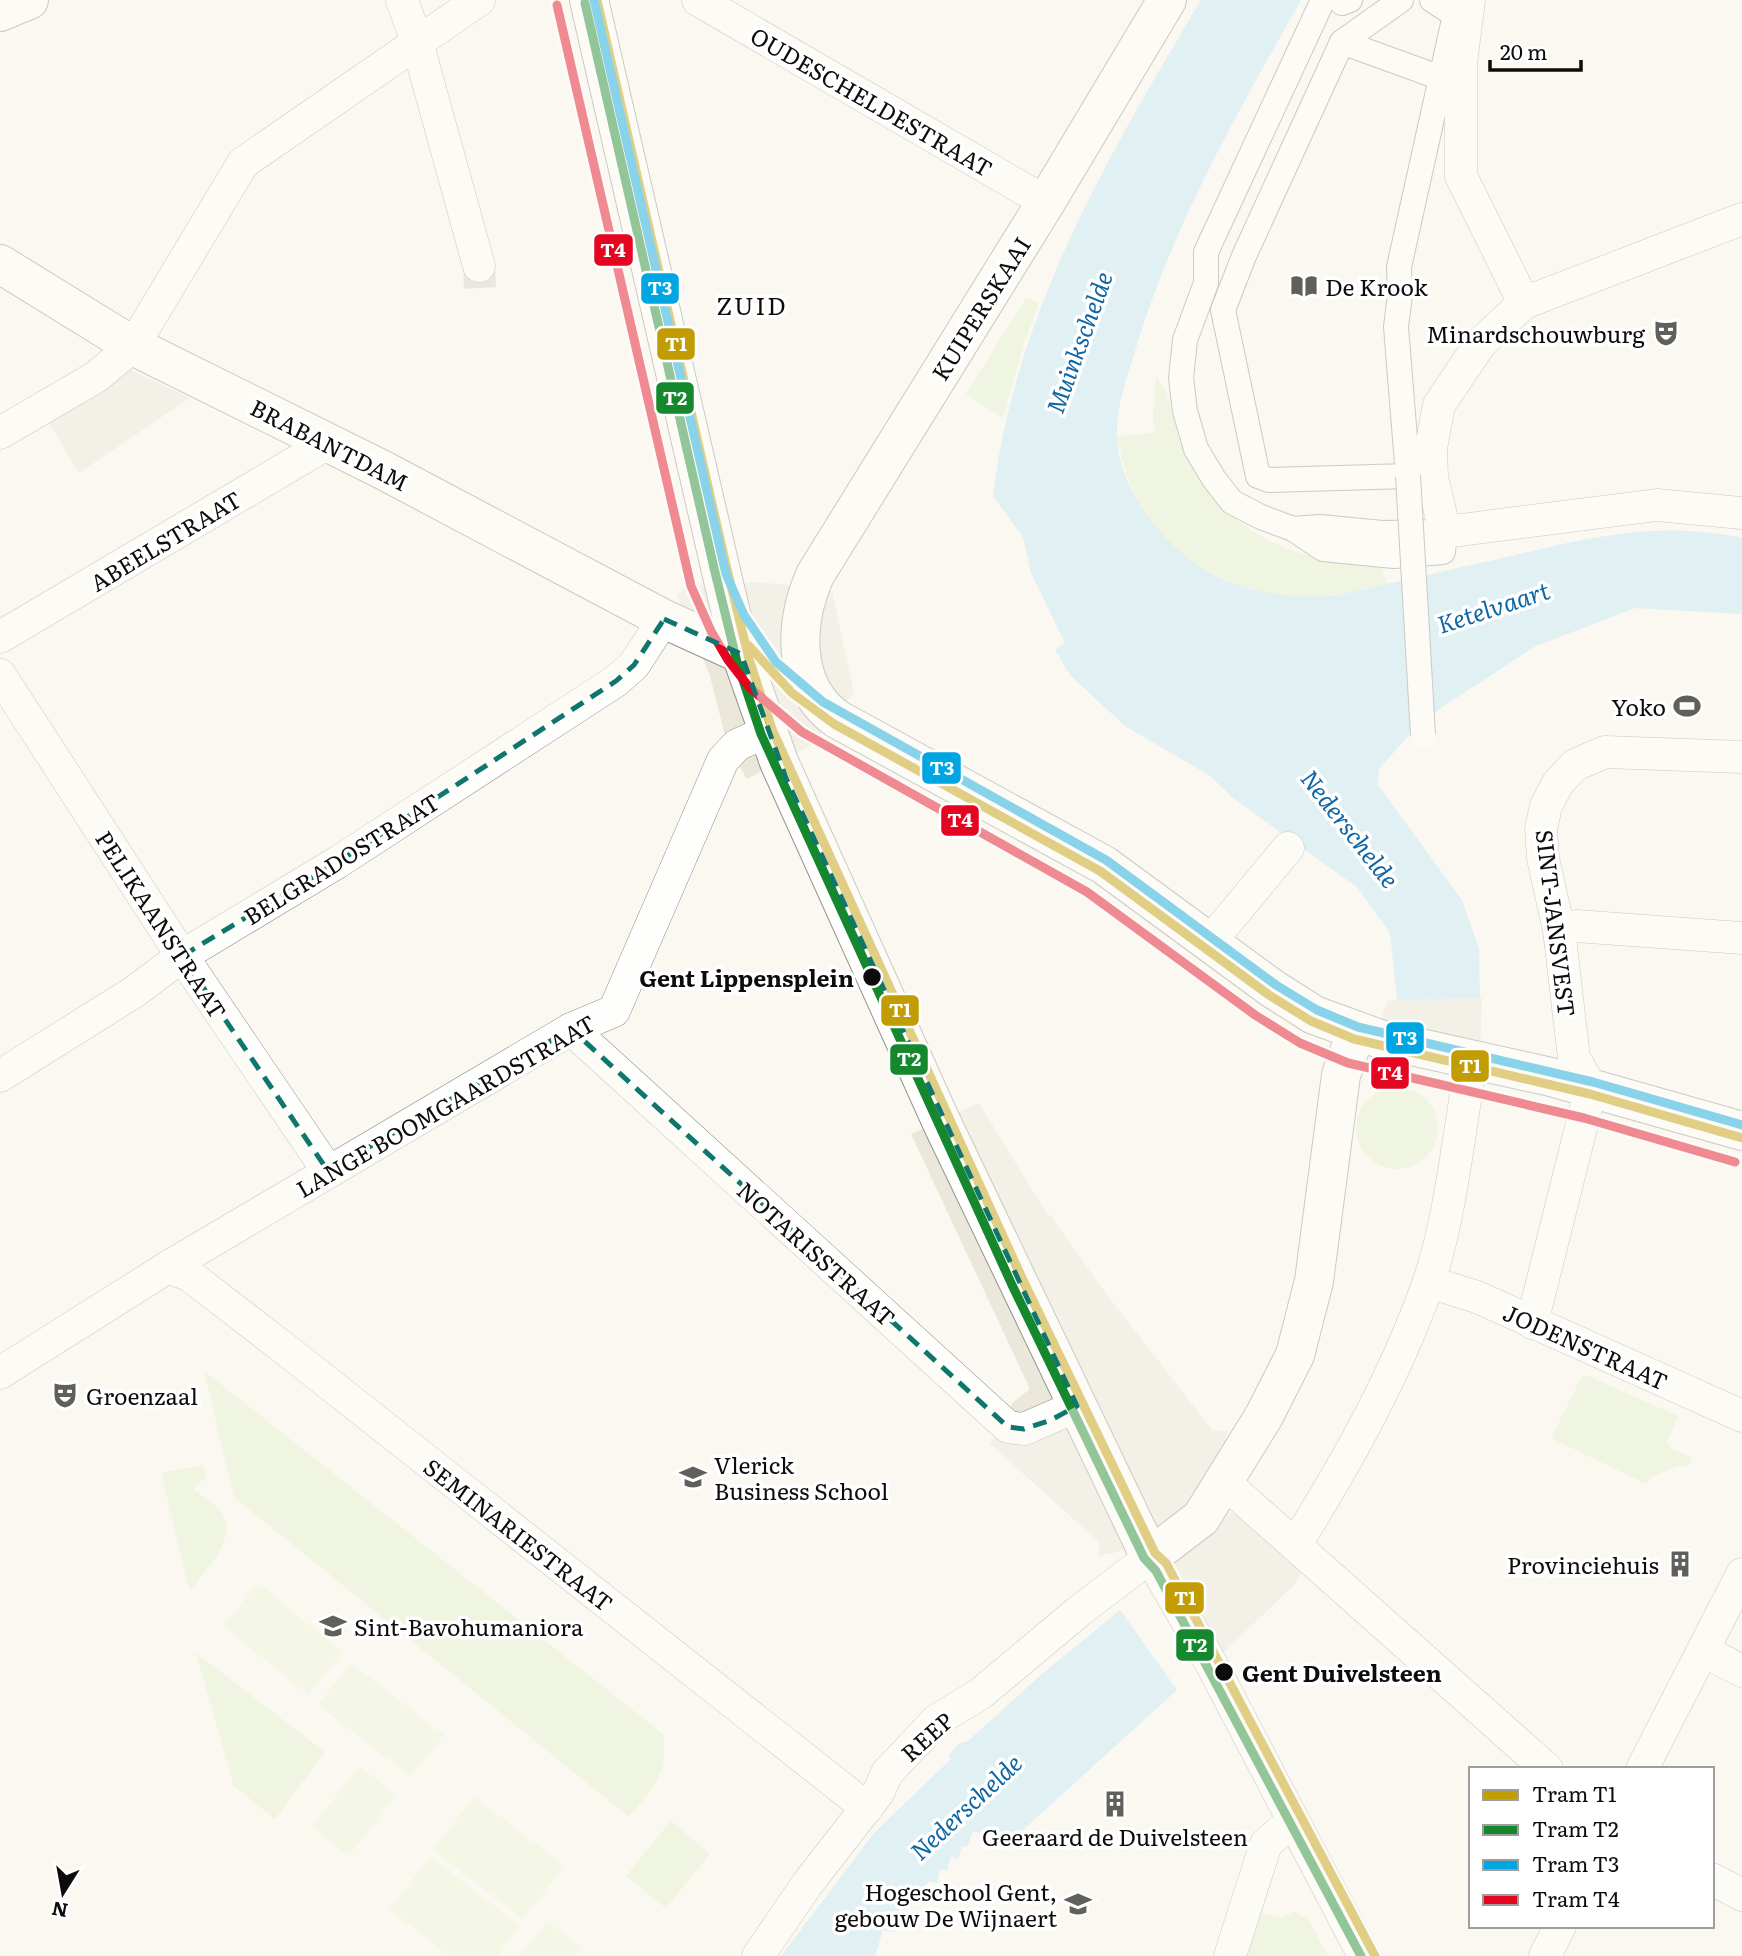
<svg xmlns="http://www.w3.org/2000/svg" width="1742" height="1956" viewBox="0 0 1742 1956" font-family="Literata,serif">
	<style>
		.green { fill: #e3f1ce }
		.pitch { fill: #edf5d8 }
		.plaza { fill: #ebe7db }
		.water { fill: #c3e6f7 }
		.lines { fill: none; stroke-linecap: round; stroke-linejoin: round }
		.minor-tunnel { stroke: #d6d5ce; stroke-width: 32; stroke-dasharray: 32 16; stroke-linecap: butt }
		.pedestrian-casing { stroke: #93928f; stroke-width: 26 }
		.minor-casing { stroke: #93928f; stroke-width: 33 }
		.tertiary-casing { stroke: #93928f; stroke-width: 40 }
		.pedestrian { stroke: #fefefd; stroke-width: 24 }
		.minor { stroke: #fefefd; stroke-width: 32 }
		.tertiary { stroke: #fefefd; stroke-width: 38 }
		.pedestrian-bridge-casing { stroke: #93928f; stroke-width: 26; stroke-linecap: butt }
		.pedestrian-bridge { stroke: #fefefd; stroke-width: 24 }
		.tram-1-casing { stroke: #fff; stroke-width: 14 }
		.tram-2-casing { stroke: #fff; stroke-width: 14 }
		.tram-3-casing { stroke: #fff; stroke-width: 14 }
		.tram-4-casing { stroke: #fff; stroke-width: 14 }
		.tram-1 { stroke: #c29c03; stroke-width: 9 }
		.tram-2 { stroke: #15882e; stroke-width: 9 }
		.tram-3 { stroke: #00a6e2; stroke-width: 9 }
		.tram-4 { stroke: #e40521; stroke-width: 9 }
		.marked { fill: none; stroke: #0f766e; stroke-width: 5; stroke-dasharray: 14 9; stroke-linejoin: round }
		.stop-dot { fill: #0c0c0c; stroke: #fff; stroke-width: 2.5 }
		.labels { text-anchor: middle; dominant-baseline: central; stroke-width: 7; stroke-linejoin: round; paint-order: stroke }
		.street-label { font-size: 23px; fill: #0c0c0c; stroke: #fff }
		.poi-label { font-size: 23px; fill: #0c0c0c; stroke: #fff; text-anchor: start }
		.stop-label { font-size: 23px; font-weight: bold; fill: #0c0c0c; stroke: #fff; text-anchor: end }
		.neighbourhood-label { font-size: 24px; letter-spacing: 2px; fill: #0c0c0c; stroke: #fff }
		.water-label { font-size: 24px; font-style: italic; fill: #0f66a4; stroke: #fff }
		.line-badge { stroke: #fff; stroke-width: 2.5 }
		.badge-label { font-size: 19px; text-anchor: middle; font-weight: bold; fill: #fff }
	</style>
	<rect width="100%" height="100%" fill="#faf8f0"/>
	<!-- green -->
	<g class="green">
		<path d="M1026,298L1039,303L1023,346L1003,418L966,394Z"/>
		<path d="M1156,377C1171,390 1173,422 1180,441C1214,525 1292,569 1380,561L1387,584C1362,590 1338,597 1313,597C1246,599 1171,564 1138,503C1127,482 1122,459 1117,436L1155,433L1153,414Z"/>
		<circle cx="1397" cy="1128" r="41"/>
		<path d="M204,1371L663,1734C668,1775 654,1787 629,1817L234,1497Z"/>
		<path d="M1583,1374L1678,1416L1667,1442L1673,1450L1692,1457L1688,1467L1680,1465L1650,1478L1646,1484L1551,1438Z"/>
		<path d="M203,1465L206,1476L193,1490C201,1495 209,1500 216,1506C245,1532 206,1569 190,1591L161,1473Z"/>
		<path d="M196,1653L325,1752L275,1819L234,1786Z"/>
		<path d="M671,1821L710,1854L666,1908L626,1876Z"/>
		<path d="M1294,1911L1303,1917L1306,1915L1328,1956H1243L1258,1912L1282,1918Z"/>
	</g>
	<!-- pitch -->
	<g class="pitch">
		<path d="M258,1583L343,1652L308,1695L223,1626Z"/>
		<path d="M351,1663L444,1735L411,1777L318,1705Z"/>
		<path d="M359,1766L396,1795L349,1856L312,1827Z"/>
		<path d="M474,1797L565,1866L523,1919L433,1850Z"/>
		<path d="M430,1857L520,1926L497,1956H449L389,1909Z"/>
		<path d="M547,1921L582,1948L576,1956H520Z"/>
	</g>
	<!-- plaza -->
	<g class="plaza">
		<path d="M129,369L190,398L79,473L49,423L56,412Z"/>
		<path d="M761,582L832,591L854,692L812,745L747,779L728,747L710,676L677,595L689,586Z"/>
		<path d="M1482,998L1480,1050L1378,1028L1388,1000Z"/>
		<path d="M979,1103L1048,1216L1050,1214L1101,1287L1213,1431L1228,1430L1218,1478L1143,1545L1099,1556V1542L989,1443L1008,1427L1012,1403L1030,1389L911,1134Z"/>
		<path d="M1225,1512L1238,1514L1303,1570L1295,1584L1222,1654L1170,1559Z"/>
	</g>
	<!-- water -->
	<g class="water">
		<path d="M1201,0H1301C1238,112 1178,215 1139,338C1130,369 1116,403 1117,436C1119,479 1144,518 1174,546C1217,588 1277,600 1335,596C1391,583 1447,570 1503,558C1588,538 1655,520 1742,538V614L1635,608L1536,646L1445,705L1411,733L1379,769L1378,785L1462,900L1479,949L1480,998L1397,1000L1390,933L1358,888L1233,798L1209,775L1125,726L1070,675L1055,650L1065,643L1031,573L1023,537L993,496C1016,310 1107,158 1201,0Z"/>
		<path d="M1120,1610L1177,1690L1024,1829L1019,1831L1017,1842L973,1831L967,1847L962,1846L958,1859L951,1857L947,1871L940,1869L937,1883L928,1881L924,1894L912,1892L908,1907L900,1906L894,1932L883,1930L875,1956H781L874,1833L951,1759L948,1755L960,1743L968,1741L1042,1674Z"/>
	</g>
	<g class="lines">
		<!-- minor-tunnel -->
		<path class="minor-tunnel" d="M480,288L479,266L498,262"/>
		<!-- pedestrian casing -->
		<g class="pedestrian-casing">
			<g id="pedestrian">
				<path d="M1401,0L1342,42L1244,256L1223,310L1258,476L1269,480L1408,476L1396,327L1400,295L1399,267L1455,15L1432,0"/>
				<path d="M1342,3L1350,0"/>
				<path d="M1342,42L1441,78"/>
				<path d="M1293,529L1323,549L1394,556L1443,552L1445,532L1382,533L1320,527L1293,529L1261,517L1232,502L1214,479L1196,449L1185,411L1181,378L1185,340L1206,283V252L1323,0"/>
			</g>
		</g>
		<!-- minor casing -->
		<g class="minor-casing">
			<g id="minor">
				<path d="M402,0L417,42L479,266"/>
				<path d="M698,0L1046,202"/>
				<path d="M1469,0L1461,63V176L1524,303"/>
				<path d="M1742,219L1524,303L1480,344L1439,405L1431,448L1432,477L1445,532L1657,505L1742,513"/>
				<path d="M0,433L96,377L133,346L243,163L479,0"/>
				<path d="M0,637L330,442"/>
				<path d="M0,675L182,956L328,1171"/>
				<path d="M1559,930L1576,926L1742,938"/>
				<path d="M1210,942L1288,848"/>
				<path d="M571,1029L1008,1427L1024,1429L1077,1406"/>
				<path d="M0,1076L134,992L182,956L338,862L616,681L634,665L664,619"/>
				<path d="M168,1267L189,1275L285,1349L867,1808"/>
				<path d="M1429,1282L1477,1297L1742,1416"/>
				<path d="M1532,1323L1591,1088L1574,1058L1559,930L1543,858L1541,829L1546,806L1558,783L1575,765L1605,752L1742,757"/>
				<path d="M0,1373L168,1267L571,1029L614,1011L723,760L737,745L766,732"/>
				<path d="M1224,1482L1547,1769"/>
				<path d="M1296,1544C1348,1460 1395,1377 1428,1284C1452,1214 1458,1133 1472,1060"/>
				<path d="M1704,1651L1742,1671"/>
				<path d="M1642,1769L1742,1574"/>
				<path d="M1712,1879L1742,1895"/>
				<path d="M758,1956L808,1883L878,1793L887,1773L937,1720L980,1694L1078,1612L1150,1557L1212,1665L1364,1956"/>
				<path d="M1230,1956L1266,1844L1292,1821"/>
				<path d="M1545,1956L1560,1926"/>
			</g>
		</g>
		<!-- tertiary casing -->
		<g class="tertiary-casing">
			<g id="tertiary">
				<path d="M589,0L724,584L741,654L779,762L941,1121L1150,1557L1201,1518L1264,1416L1295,1355L1314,1281L1341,1075L1356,1032"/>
				<path d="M1167,0L1046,202L815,575C794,623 791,686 837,719L1104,865L1273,989L1314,1015L1380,1039L1551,1077L1742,1131"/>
				<path d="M0,12L29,0"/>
				<path d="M0,264L133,346L381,469L664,619L741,654"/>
			</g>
		</g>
		<!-- pedestrian -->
		<use href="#pedestrian" class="pedestrian"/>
		<!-- minor -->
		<use href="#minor" class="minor"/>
		<!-- tertiary -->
		<use href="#tertiary" class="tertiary"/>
		<!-- pedestrian-bridge casing -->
		<g class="pedestrian-bridge-casing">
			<path id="pedestrian-bridge" d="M1408,476L1423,735"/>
		</g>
		<!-- pedestrian-bridge -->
		<use href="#pedestrian-bridge" class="pedestrian-bridge"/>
		<!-- tram-1 casing -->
		<g class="tram-1-casing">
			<g id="tram-1">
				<path d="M597,0L726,565L749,659L772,729L1023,1280L1155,1553L1166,1563L1375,1956"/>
				<path d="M748,645L792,693L834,724L1100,871L1269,995L1311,1021L1354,1039L1590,1094L1742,1138"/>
			</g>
		</g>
		<!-- tram-2 casing -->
		<g class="tram-2-casing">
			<path id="tram-2" d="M585,3L714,568L737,662L761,734L1012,1285L1144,1558L1156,1571L1361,1956"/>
		</g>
		<!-- tram-3 casing -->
		<g class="tram-3-casing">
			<path id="tram-3" d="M594,0L726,574L744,615L776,662L823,702L1106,860L1276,985L1317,1010L1358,1027L1593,1082L1742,1125"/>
		</g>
		<!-- tram-4 casing -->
		<g class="tram-4-casing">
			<path id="tram-4" d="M557,5L691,586L711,631L728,660L749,687L802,732L1087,892L1255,1015L1300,1043L1348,1063L1584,1118L1735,1162"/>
		</g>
		<!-- tram-1 -->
		<use href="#tram-1" class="tram-1"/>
		<!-- tram-2 -->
		<use href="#tram-2" class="tram-2"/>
		<!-- tram-3 -->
		<use href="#tram-3" class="tram-3"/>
		<!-- tram-4 -->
		<use href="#tram-4" class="tram-4"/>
	</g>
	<!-- marked area -->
	<path d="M0 0H1742V1956H0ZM664,619L741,654L786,778L1077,1406L1051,1420L1024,1429L1008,1427L571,1029L328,1171L182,956L338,862L616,681L634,665Z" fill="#faf8f0" fill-opacity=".55" fill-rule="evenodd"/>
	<path class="marked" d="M664,619L741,654L786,778L1077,1406L1051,1420L1024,1429L1008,1427L571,1029L328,1171L182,956L338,862L616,681L634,665Z"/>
	<!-- icons -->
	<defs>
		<g id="library-bare" transform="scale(2.1)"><path d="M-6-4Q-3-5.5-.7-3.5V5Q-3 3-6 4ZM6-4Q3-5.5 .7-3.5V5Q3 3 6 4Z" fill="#5f5f5c" stroke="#fff" stroke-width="2.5" paint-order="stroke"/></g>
		<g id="theatre-bare" transform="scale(2.1)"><path d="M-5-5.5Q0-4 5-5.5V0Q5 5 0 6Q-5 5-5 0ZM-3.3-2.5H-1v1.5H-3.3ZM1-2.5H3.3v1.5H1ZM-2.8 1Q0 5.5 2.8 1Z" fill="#5f5f5c" stroke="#fff" stroke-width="2.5" paint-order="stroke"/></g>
		<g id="stadium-bare" transform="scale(2.1)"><path d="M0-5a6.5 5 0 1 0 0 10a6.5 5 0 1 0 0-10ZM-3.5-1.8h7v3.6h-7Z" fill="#5f5f5c" stroke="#fff" stroke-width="2.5" paint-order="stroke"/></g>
		<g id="university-bare" transform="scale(2.1)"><path d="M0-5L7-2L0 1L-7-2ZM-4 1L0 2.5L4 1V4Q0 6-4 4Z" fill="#5f5f5c" stroke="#fff" stroke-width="2.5" paint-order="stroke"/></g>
		<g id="building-bare" transform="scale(2.1)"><path d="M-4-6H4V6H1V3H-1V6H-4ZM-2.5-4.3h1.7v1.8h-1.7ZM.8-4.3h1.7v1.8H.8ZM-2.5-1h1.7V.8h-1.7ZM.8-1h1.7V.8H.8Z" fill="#5f5f5c" stroke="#fff" stroke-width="2.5" paint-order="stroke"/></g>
		<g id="school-bare" transform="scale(2.1)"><path d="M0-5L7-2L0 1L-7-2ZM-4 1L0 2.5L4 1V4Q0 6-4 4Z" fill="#5f5f5c" stroke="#fff" stroke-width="2.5" paint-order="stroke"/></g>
	</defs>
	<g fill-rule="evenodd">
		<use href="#library-bare" x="1304" y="286"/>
		<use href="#theatre-bare" x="1666" y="333"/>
		<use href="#stadium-bare" x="1687" y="706"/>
		<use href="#theatre-bare" x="65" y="1395"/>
		<use href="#university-bare" x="693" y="1477"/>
		<use href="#building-bare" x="1680" y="1564"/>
		<use href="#school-bare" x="333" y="1626"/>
		<use href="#building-bare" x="1115" y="1804"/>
		<use href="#university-bare" x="1078" y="1904"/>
	</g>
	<!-- markers -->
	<g class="stop-dot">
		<circle cx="872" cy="977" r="10"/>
		<circle cx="1224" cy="1672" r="10"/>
	</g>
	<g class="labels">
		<!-- street labels -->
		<g class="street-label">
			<text transform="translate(872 101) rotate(30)">OUDESCHELDESTRAAT</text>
			<text transform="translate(980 308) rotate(-58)">KUIPERSKAAI</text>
			<text transform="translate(330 444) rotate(27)">BRABANTDAM</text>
			<text transform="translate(165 540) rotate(-31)">ABEELSTRAAT</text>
			<text transform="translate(341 858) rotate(-32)">BELGRADOSTRAAT</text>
			<text transform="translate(1557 923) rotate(83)">SINT-JANSVEST</text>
			<text transform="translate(162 924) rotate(57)">PELIKAANSTRAAT</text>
			<text transform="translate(445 1105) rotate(-30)">LANGE BOOMGAARDSTRAAT</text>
			<text transform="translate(817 1253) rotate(42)">NOTARISSTRAAT</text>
			<text transform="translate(1586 1346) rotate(24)">JODENSTRAAT</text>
			<text transform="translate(519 1534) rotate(38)">SEMINARIESTRAAT</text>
			<text transform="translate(926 1736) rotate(-42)">REEP</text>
		</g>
		<!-- poi labels -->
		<g class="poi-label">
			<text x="1325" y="286">De Krook</text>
			<text x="1645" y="333" text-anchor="end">Minardschouwburg</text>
			<text x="1666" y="706" text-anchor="end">Yoko</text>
			<text x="86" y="1395">Groenzaal</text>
			<text x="714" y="1464">Vlerick<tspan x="714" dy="26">Business School</tspan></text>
			<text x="1659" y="1564" text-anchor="end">Provinciehuis</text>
			<text x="354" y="1626">Sint-Bavohumaniora</text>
			<text x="1115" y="1836" text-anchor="middle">Geeraard de Duivelsteen</text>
			<text x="1057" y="1891" text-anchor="end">Hogeschool Gent,<tspan x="1057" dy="26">gebouw De Wijnaert</tspan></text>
		</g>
		<!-- stop labels -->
		<g class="stop-label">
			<text x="854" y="977">Gent Lippensplein</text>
			<text x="1242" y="1672" text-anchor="start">Gent Duivelsteen</text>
		</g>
		<!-- neighbourhood labels -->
		<g class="neighbourhood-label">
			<text x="752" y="304">ZUID</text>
		</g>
		<!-- water labels -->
		<g class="water-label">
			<text transform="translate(1078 342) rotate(-70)">Muinkschelde</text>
			<text transform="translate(1493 606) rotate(-18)">Ketelvaart</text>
			<text transform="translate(1351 828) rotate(52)">Nederschelde</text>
			<text transform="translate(965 1806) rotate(-43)">Nederschelde</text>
		</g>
	</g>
	<g class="line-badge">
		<rect x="593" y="233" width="41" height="34" rx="7" fill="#e40521"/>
		<rect x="640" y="272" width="40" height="33" rx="7" fill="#00a6e2"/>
		<rect x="656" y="327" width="40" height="34" rx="7" fill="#c29c03"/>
		<rect x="655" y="381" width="40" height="34" rx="7" fill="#15882e"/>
		<rect x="921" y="751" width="41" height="34" rx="7" fill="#00a6e2"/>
		<rect x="940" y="804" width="40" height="33" rx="7" fill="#e40521"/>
		<rect x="880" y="994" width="40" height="33" rx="7" fill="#c29c03"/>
		<rect x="1385" y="1021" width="40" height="34" rx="7" fill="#00a6e2"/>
		<rect x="889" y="1043" width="40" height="33" rx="7" fill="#15882e"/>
		<rect x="1450" y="1049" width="40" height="34" rx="7" fill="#c29c03"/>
		<rect x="1370" y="1056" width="40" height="34" rx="7" fill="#e40521"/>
		<rect x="1164" y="1581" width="41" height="34" rx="7" fill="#c29c03"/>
		<rect x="1175" y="1628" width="40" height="34" rx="7" fill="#15882e"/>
	</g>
	<g class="badge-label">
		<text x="613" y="257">T4</text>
		<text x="660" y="295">T3</text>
		<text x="676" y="351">T1</text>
		<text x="675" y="405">T2</text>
		<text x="942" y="775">T3</text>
		<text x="960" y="827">T4</text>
		<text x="900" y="1017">T1</text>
		<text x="1405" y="1045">T3</text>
		<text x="909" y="1066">T2</text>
		<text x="1470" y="1073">T1</text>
		<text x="1390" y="1080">T4</text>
		<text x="1185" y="1605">T1</text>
		<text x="1195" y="1652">T2</text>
	</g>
	<!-- legend -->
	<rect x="1469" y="1767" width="245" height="161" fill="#ffffff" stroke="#9e9e9e" stroke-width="2"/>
	<rect x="1483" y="1790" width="35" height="10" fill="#c29c03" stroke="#9e9e9e" stroke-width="2"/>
	<text x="1532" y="1802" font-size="21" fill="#0c0c0c">Tram T1</text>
	<rect x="1483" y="1825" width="35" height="10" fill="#15882e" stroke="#9e9e9e" stroke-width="2"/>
	<text x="1532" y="1837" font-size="21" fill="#0c0c0c">Tram T2</text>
	<rect x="1483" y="1860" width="35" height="10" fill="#00a6e2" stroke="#9e9e9e" stroke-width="2"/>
	<text x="1532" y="1872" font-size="21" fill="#0c0c0c">Tram T3</text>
	<rect x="1483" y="1895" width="35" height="10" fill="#e40521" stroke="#9e9e9e" stroke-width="2"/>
	<text x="1532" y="1907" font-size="21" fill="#0c0c0c">Tram T4</text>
	<!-- north arrow -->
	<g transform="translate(63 1893) rotate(191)" stroke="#ffffff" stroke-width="5" paint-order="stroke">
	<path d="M0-5L12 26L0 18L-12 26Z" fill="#0c0c0c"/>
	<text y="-10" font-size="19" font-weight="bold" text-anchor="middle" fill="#0c0c0c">N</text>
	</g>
	<!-- scale -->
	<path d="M1490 60v10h91v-10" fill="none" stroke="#0c0c0c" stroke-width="3.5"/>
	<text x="1500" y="60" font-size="21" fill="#0c0c0c" stroke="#ffffff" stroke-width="5" paint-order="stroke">20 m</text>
</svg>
